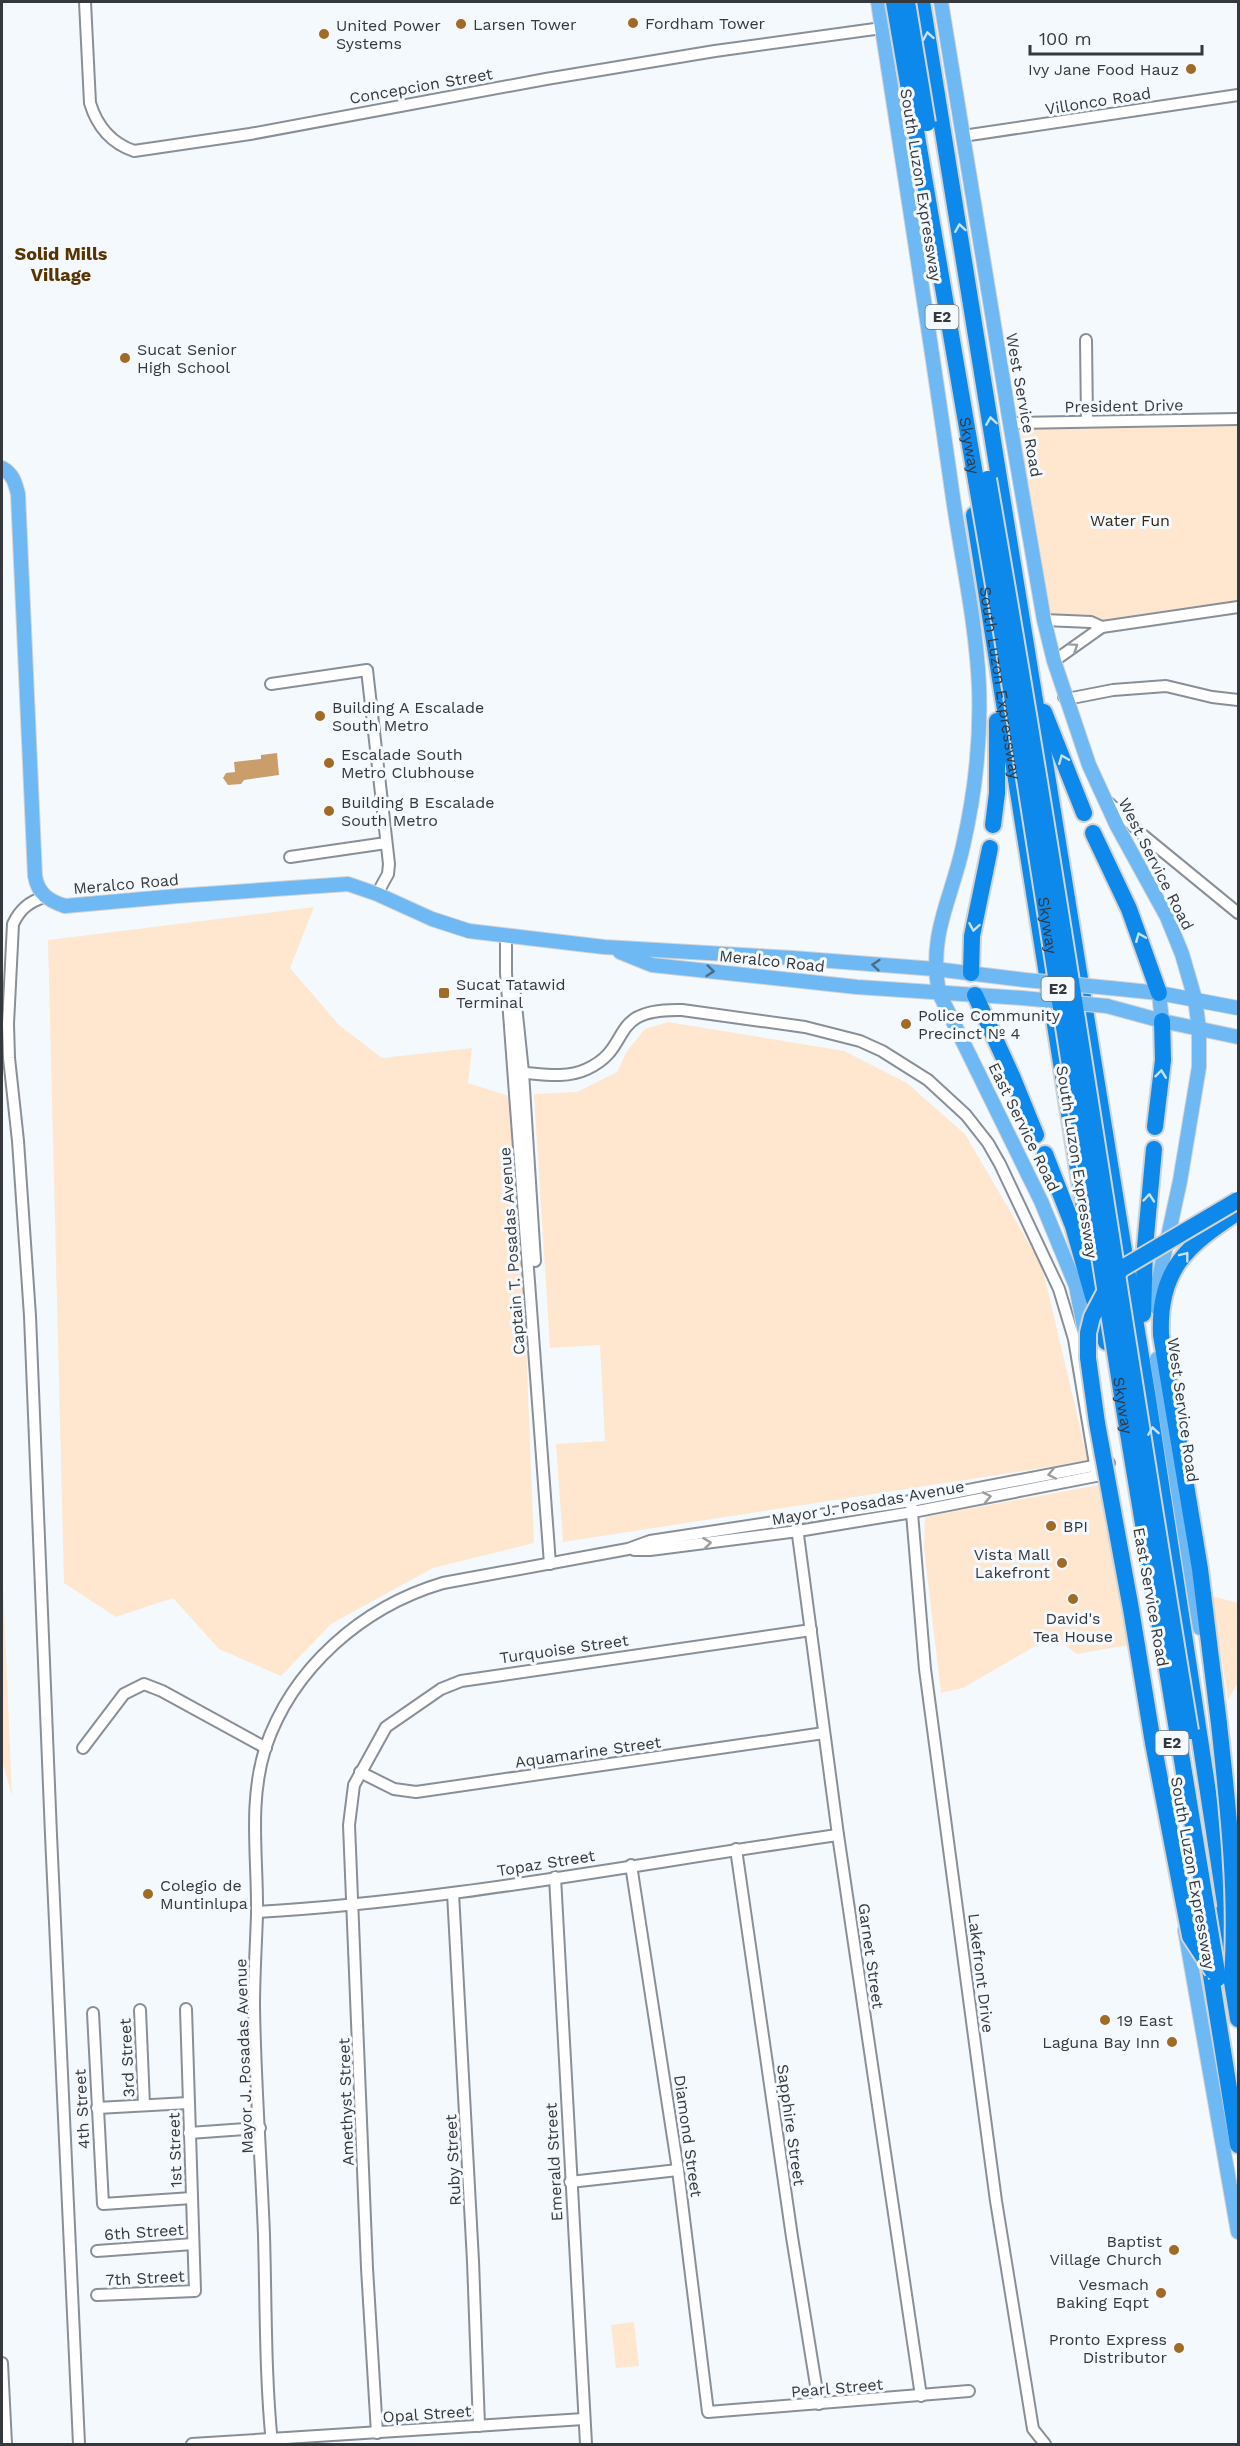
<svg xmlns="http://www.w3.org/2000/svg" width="1240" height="2446" viewBox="0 0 1240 2446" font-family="'Work Sans',sans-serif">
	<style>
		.green { fill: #fee7ce }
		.water { fill: #ca9e6a }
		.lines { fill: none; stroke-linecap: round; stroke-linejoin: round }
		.minor-casing { stroke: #888f97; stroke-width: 14 }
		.major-casing { stroke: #d3d3d4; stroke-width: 16 }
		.highway-casing { stroke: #d3d3d4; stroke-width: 20 }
		.minor { stroke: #fff; stroke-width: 10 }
		.major { stroke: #6eb8f4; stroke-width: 14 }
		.highway { stroke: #0d89ec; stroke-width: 16 }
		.major-bridge-casing { stroke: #d3d3d4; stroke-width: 16; stroke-linecap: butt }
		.highway-bridge-casing { stroke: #d3d3d4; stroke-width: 20; stroke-linecap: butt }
		.major-bridge { stroke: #6eb8f4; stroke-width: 14 }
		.highway-bridge { stroke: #0d89ec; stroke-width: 16 }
		.oneway { stroke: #c6e3fa }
		.oneway2 { stroke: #9a9c9e }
		.oneway3 { stroke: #4c6b86 }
		.poi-dot { fill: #a06b24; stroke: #f4f9fe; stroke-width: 2 }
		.labels { text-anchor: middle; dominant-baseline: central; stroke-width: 6; stroke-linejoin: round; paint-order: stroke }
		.shield { fill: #f4f9fe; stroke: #6e7276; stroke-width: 1.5 }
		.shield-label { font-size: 15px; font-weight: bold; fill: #35383c }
		.poi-label { font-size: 16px; fill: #35383c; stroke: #f4f9fe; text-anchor: start }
		.street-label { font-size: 16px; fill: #35383c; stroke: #f4f9fe }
		.park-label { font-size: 16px; fill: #38250d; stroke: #f4f9fe }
		.neighbourhood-label { font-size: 18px; font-weight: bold; fill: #573400; stroke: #f4f9fe }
	</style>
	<rect width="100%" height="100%" fill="#f4f9fe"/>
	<!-- green -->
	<g class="green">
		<path d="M1238,424V600L1093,621L1046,614L1019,427Z"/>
		<path d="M314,907L290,968L339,1025L382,1058L472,1048L468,1083L516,1098L534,1543L433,1568L331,1624L281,1676L219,1649L173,1598L116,1617L64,1583L48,940Z"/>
		<path d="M668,1022L844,1051L907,1083L965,1134L1042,1266L1088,1461L563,1542L556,1444L605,1441L600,1345L550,1348L534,1094L577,1092L617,1072L627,1051L645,1029Z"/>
		<path d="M1104,1484L1129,1645L1077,1654L1062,1643L1042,1642L963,1688L941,1693L924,1548L925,1517Z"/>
		<path d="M2,1580L3,1584L12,1796L2,1760Z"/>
		<path d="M1212,1596L1238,1603V1682L1228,1700Z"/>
		<path d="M634,2322L639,2366L616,2368L611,2325Z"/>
	</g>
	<!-- water -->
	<path class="water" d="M277,753L279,775L244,780L241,784L228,785L223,778L226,773L235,772L234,762L261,759V755Z"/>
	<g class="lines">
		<!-- minor casing -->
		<g class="minor-casing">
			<g id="minor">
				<path d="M85,2L90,103C97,126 111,143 134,151L250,134L546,79L715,51L882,28"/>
				<path d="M963,136L1238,95"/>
				<path d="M1086,340L1087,421"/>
				<path d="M1010,423L1238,419"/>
				<path d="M1044,620L1091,622L1102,627"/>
				<path d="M1054,661L1102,627L1238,607"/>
				<path d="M271,684L367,670L389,864L388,874L377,894"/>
				<path d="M1064,697L1072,698L1113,690L1166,686L1212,697L1238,700"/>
				<path d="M1109,803L1144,836L1238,913"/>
				<path d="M290,857L386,843"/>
				<path d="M44,897C29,902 20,909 13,924L8,1024L9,1058L18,1141L30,1316L51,1835L79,2444"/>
				<path d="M506,935V973L550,1564"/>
				<path d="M514,986L523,1072L535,1261"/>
				<path d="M514,1072C538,1073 564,1080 587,1069C635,1047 605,1008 682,1010L805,1027L860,1041L882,1051L928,1080L966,1115L988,1143L1000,1164L1059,1289L1074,1339L1097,1476"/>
				<path d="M911,1501L925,1669L996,2201L1033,2429L1045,2444"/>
				<path d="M796,1520L838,1835L921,2396"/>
				<path d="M634,1550H650L798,1531L913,1512L1101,1475"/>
				<path d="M83,1748L124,1694L144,1684L162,1691L266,1748"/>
				<path d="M360,1772L394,1789L416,1792L824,1733"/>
				<path d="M736,1849L792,2237L819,2404"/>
				<path d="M631,1865L678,2170L708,2412L969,2391"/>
				<path d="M555,1877L586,2444"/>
				<path d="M453,1893L473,2261L479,2426"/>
				<path d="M257,1912C452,1901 645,1862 838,1835"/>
				<path d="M140,2010L144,2105"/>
				<path d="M93,2013L103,2204L192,2198"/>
				<path d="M97,2108L188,2103"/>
				<path d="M189,2133L260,2128"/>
				<path d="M570,2182L678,2170"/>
				<path d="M97,2251L193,2244"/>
				<path d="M97,2295L195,2291L186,2009"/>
				<path d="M2,2363L6,2444"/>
				<path d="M377,2433L367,2268L349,1825L354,1785L386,1727L441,1689L461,1681L811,1630"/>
				<path d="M192,2444L584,2419"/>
				<path d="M272,2444C265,2375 266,2304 264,2235C261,2158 255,2082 254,2006C254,1976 256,1945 257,1915C258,1859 248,1804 265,1749C292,1668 362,1607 443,1583L628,1549L650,1541L911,1501L1109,1463"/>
			</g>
		</g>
		<!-- major casing -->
		<g class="major-casing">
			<g id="major">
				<path d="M878,2C903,165 929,327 952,491C961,556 976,620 979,686C981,739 975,794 963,846C951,901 928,934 939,993L1041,1201L1076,1286L1086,1338"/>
				<path d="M941,2L1010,423L1044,620L1054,661L1089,765L1117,826L1167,917L1182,954L1195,999L1199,1029V1067L1180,1181L1158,1283L1156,1307"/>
				<path d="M2,468C13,474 15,482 18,494L35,876C38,894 49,901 65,906L177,896L348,884L377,894L432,919L469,931L604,947L793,958L935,969L1025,980"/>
				<path d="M620,952L652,965L857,987L1022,998"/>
				<path d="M1110,988L1159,993L1238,1008"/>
				<path d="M1159,993L1162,1021"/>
				<path d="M1107,1006L1162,1021L1238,1037"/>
				<path d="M1157,1359L1200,1628"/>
				<path d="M1185,1930L1238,2232"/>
			</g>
		</g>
		<!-- highway casing -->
		<g class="highway-casing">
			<g id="highway">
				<path d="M922,2L1148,1399L1228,1923"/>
				<path id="s1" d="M974,515L1088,1233"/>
				<path d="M1044,712L1084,813"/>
				<path d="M993,825L997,793V721"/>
				<path d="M1093,833L1129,909L1159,993"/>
				<path d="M971,973L972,936L990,848"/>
				<path d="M975,995L1012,1076L1036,1135"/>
				<path d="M1155,1127L1163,1060L1162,1021"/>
				<path d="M1045,1154L1073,1226L1106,1342"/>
				<path d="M1143,1314L1145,1247L1154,1149"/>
				<path d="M1219,1724L1200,1569L1161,1335C1158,1269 1188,1245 1238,1212"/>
				<path d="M1221,1914L1238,2019"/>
				<path d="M1234,1961L1238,1987"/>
				<path d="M1209,1963L1238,2145"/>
			</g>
		</g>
		<!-- minor -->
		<use href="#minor" class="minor"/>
		<!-- major -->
		<use href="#major" class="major"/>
		<!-- highway -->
		<use href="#highway" class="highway"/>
		<!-- major-bridge casing -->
		<g class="major-bridge-casing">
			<g id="major-bridge">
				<path d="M1025,980L1110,988"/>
				<path d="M1022,998L1107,1006"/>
			</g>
		</g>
		<!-- highway-bridge casing -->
		<g class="highway-bridge-casing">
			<g id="highway-bridge">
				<path id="s2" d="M894,2L1002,632L1124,1409L1218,1978"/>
				<path d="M907,2L927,123"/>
				<path d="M988,479C1061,896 1121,1314 1190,1731"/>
				<path d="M1219,1724C1228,1807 1238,1895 1232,1978"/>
				<path d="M1213,1971L1190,1936L1153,1743L1131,1609L1097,1423L1088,1358V1333L1092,1317L1104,1294L1121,1269L1238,1200"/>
			</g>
		</g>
		<!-- major-bridge -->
		<use href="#major-bridge" class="major-bridge"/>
		<!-- highway-bridge -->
		<use href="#highway-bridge" class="highway-bridge"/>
	</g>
	<!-- one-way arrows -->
	<defs><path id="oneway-chevron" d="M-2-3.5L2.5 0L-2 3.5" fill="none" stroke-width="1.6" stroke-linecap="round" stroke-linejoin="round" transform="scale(1.5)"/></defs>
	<g class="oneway">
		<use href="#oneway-chevron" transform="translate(928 36) rotate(-100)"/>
		<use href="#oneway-chevron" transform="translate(960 228) rotate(-99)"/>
		<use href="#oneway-chevron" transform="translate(991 421) rotate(-99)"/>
		<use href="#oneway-chevron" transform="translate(1063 759) rotate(-112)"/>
		<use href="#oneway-chevron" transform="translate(974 927) rotate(100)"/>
		<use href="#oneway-chevron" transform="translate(1140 937) rotate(-112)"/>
		<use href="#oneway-chevron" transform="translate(1161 1074) rotate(-83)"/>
		<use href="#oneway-chevron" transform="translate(1149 1198) rotate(-85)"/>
		<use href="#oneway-chevron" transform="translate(1185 1256) rotate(-52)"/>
		<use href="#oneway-chevron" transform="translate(1153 1431) rotate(-99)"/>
	</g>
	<g class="oneway2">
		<use href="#oneway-chevron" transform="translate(1074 647) rotate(-34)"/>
		<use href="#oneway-chevron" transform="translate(1052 1474) rotate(169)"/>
		<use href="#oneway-chevron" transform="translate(987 1497) rotate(-11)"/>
		<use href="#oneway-chevron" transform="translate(707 1543) rotate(-7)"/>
	</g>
	<g class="oneway3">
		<use href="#oneway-chevron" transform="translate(876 965) rotate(-175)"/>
		<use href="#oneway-chevron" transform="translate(710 971) rotate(6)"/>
	</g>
	<!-- markers -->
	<g class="poi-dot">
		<circle cx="633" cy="23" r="6"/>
		<circle cx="461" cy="24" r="6"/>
		<circle cx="324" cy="34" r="6"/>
		<circle cx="1191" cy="69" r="6"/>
		<circle cx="125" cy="358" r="6"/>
		<circle cx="320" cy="716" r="6"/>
		<circle cx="329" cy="763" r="6"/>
		<circle cx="329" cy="811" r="6"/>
		<rect x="438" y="987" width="12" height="12" rx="3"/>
		<circle cx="906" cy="1024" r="6"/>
		<circle cx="1051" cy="1526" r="6"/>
		<circle cx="1062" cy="1563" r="6"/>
		<circle cx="1073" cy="1599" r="6"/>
		<circle cx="148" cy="1894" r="6"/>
		<circle cx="1105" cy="2020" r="6"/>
		<circle cx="1172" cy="2042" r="6"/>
		<circle cx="1174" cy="2250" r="6"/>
		<circle cx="1161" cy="2293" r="6"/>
		<circle cx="1179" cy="2348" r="6"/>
	</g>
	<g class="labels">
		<!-- shield labels -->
		<g class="shield">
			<rect x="925.5" y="305" width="33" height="24" rx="4.5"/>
			<rect x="1041.5" y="977" width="33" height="24" rx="4.5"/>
			<rect x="1155.5" y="1731" width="33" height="24" rx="4.5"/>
		</g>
		<g class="shield-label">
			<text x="942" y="317">E2</text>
			<text x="1058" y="989">E2</text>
			<text x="1172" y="1743">E2</text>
		</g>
		<!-- poi labels -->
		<g class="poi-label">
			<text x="645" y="23">Fordham Tower</text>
			<text x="473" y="24">Larsen Tower</text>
			<text x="336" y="25">United Power<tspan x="336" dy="18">Systems</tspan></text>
			<text x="1179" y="69" text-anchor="end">Ivy Jane Food Hauz</text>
			<text x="137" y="349">Sucat Senior<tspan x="137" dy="18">High School</tspan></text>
			<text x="332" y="707">Building A Escalade<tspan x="332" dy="18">South Metro</tspan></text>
			<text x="341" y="754">Escalade South<tspan x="341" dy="18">Metro Clubhouse</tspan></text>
			<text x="341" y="802">Building B Escalade<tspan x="341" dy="18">South Metro</tspan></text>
			<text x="456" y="984">Sucat Tatawid<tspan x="456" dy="18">Terminal</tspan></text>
			<text x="918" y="1015">Police Community<tspan x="918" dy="18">Precinct № 4</tspan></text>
			<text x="1063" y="1526">BPI</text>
			<text x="1050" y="1554" text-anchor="end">Vista Mall<tspan x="1050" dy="18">Lakefront</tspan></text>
			<text x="1073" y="1618" text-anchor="middle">David's<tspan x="1073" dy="18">Tea House</tspan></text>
			<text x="160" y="1885">Colegio de<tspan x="160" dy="18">Muntinlupa</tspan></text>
			<text x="1117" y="2020">19 East</text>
			<text x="1160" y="2042" text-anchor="end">Laguna Bay Inn</text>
			<text x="1162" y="2241" text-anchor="end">Baptist<tspan x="1162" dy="18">Village Church</tspan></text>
			<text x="1149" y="2284" text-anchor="end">Vesmach<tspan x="1149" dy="18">Baking Eqpt</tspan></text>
			<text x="1167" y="2339" text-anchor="end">Pronto Express<tspan x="1167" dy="18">Distributor</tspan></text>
		</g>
		<!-- street labels -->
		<g class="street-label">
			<text transform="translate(421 86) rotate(-10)">Concepcion Street</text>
			<text transform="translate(1098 101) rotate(-9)">Villonco Road</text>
			<text transform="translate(921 185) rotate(81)">South Luzon Expressway</text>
			<text transform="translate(1024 405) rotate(80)">West Service Road</text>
			<text transform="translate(1124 406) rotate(-1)">President Drive</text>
			<text stroke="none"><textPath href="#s2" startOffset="450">Skyway</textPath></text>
			<text stroke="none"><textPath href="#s1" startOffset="170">South Luzon Expressway</textPath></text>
			<text transform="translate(1156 864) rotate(63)">West Service Road</text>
			<text transform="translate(126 884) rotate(-5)">Meralco Road</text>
			<text stroke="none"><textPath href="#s2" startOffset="936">Skyway</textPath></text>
			<text transform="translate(772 961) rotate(6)">Meralco Road</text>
			<text transform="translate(1024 1127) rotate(64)">East Service Road</text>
			<text transform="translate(1077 1162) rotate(81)">South Luzon Expressway</text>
			<text transform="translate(512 1251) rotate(-94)">Captain T. Posadas Avenue</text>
			<text stroke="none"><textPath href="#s2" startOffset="1422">Skyway</textPath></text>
			<text transform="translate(1183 1410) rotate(82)">West Service Road</text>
			<text transform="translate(868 1503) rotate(-10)">Mayor J. Posadas Avenue</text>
			<text transform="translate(1151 1597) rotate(80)">East Service Road</text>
			<text transform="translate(564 1649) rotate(-8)">Turquoise Street</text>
			<text transform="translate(588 1752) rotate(-8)">Aquamarine Street</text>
			<text transform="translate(546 1863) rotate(-9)">Topaz Street</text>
			<text transform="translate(1193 1873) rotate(80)">South Luzon Expressway</text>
			<text transform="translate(871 1956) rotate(82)">Garnet Street</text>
			<text transform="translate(981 1973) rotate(83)">Lakefront Drive</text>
			<text transform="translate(244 2056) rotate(-92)">Mayor J. Posadas Avenue</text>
			<text transform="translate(127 2058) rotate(-93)">3rd Street</text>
			<text transform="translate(346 2102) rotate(-92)">Amethyst Street</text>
			<text transform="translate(82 2109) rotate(-93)">4th Street</text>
			<text transform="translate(791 2125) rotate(82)">Sapphire Street</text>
			<text transform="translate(688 2136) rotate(82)">Diamond Street</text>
			<text transform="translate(175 2150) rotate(-92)">1st Street</text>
			<text transform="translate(453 2160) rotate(-93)">Ruby Street</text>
			<text transform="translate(554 2162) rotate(-93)">Emerald Street</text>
			<text transform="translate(144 2232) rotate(-4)">6th Street</text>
			<text transform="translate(145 2278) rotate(-3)">7th Street</text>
			<text transform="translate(837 2388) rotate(-5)">Pearl Street</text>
			<text transform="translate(427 2414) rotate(-4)">Opal Street</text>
		</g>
		<!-- park labels -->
		<g class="park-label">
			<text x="1130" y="520">Water Fun</text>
		</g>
		<!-- neighbourhood labels -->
		<g class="neighbourhood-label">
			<text x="61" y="253">Solid Mills<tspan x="61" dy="21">Village</tspan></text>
		</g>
	</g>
	<!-- border -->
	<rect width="1240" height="2446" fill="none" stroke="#35383c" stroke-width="6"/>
	<!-- scale -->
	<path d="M1030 45v9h172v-9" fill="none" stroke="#35383c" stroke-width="3"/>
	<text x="1039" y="45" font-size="18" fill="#35383c" stroke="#f4f9fe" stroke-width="4.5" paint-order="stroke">100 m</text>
</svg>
